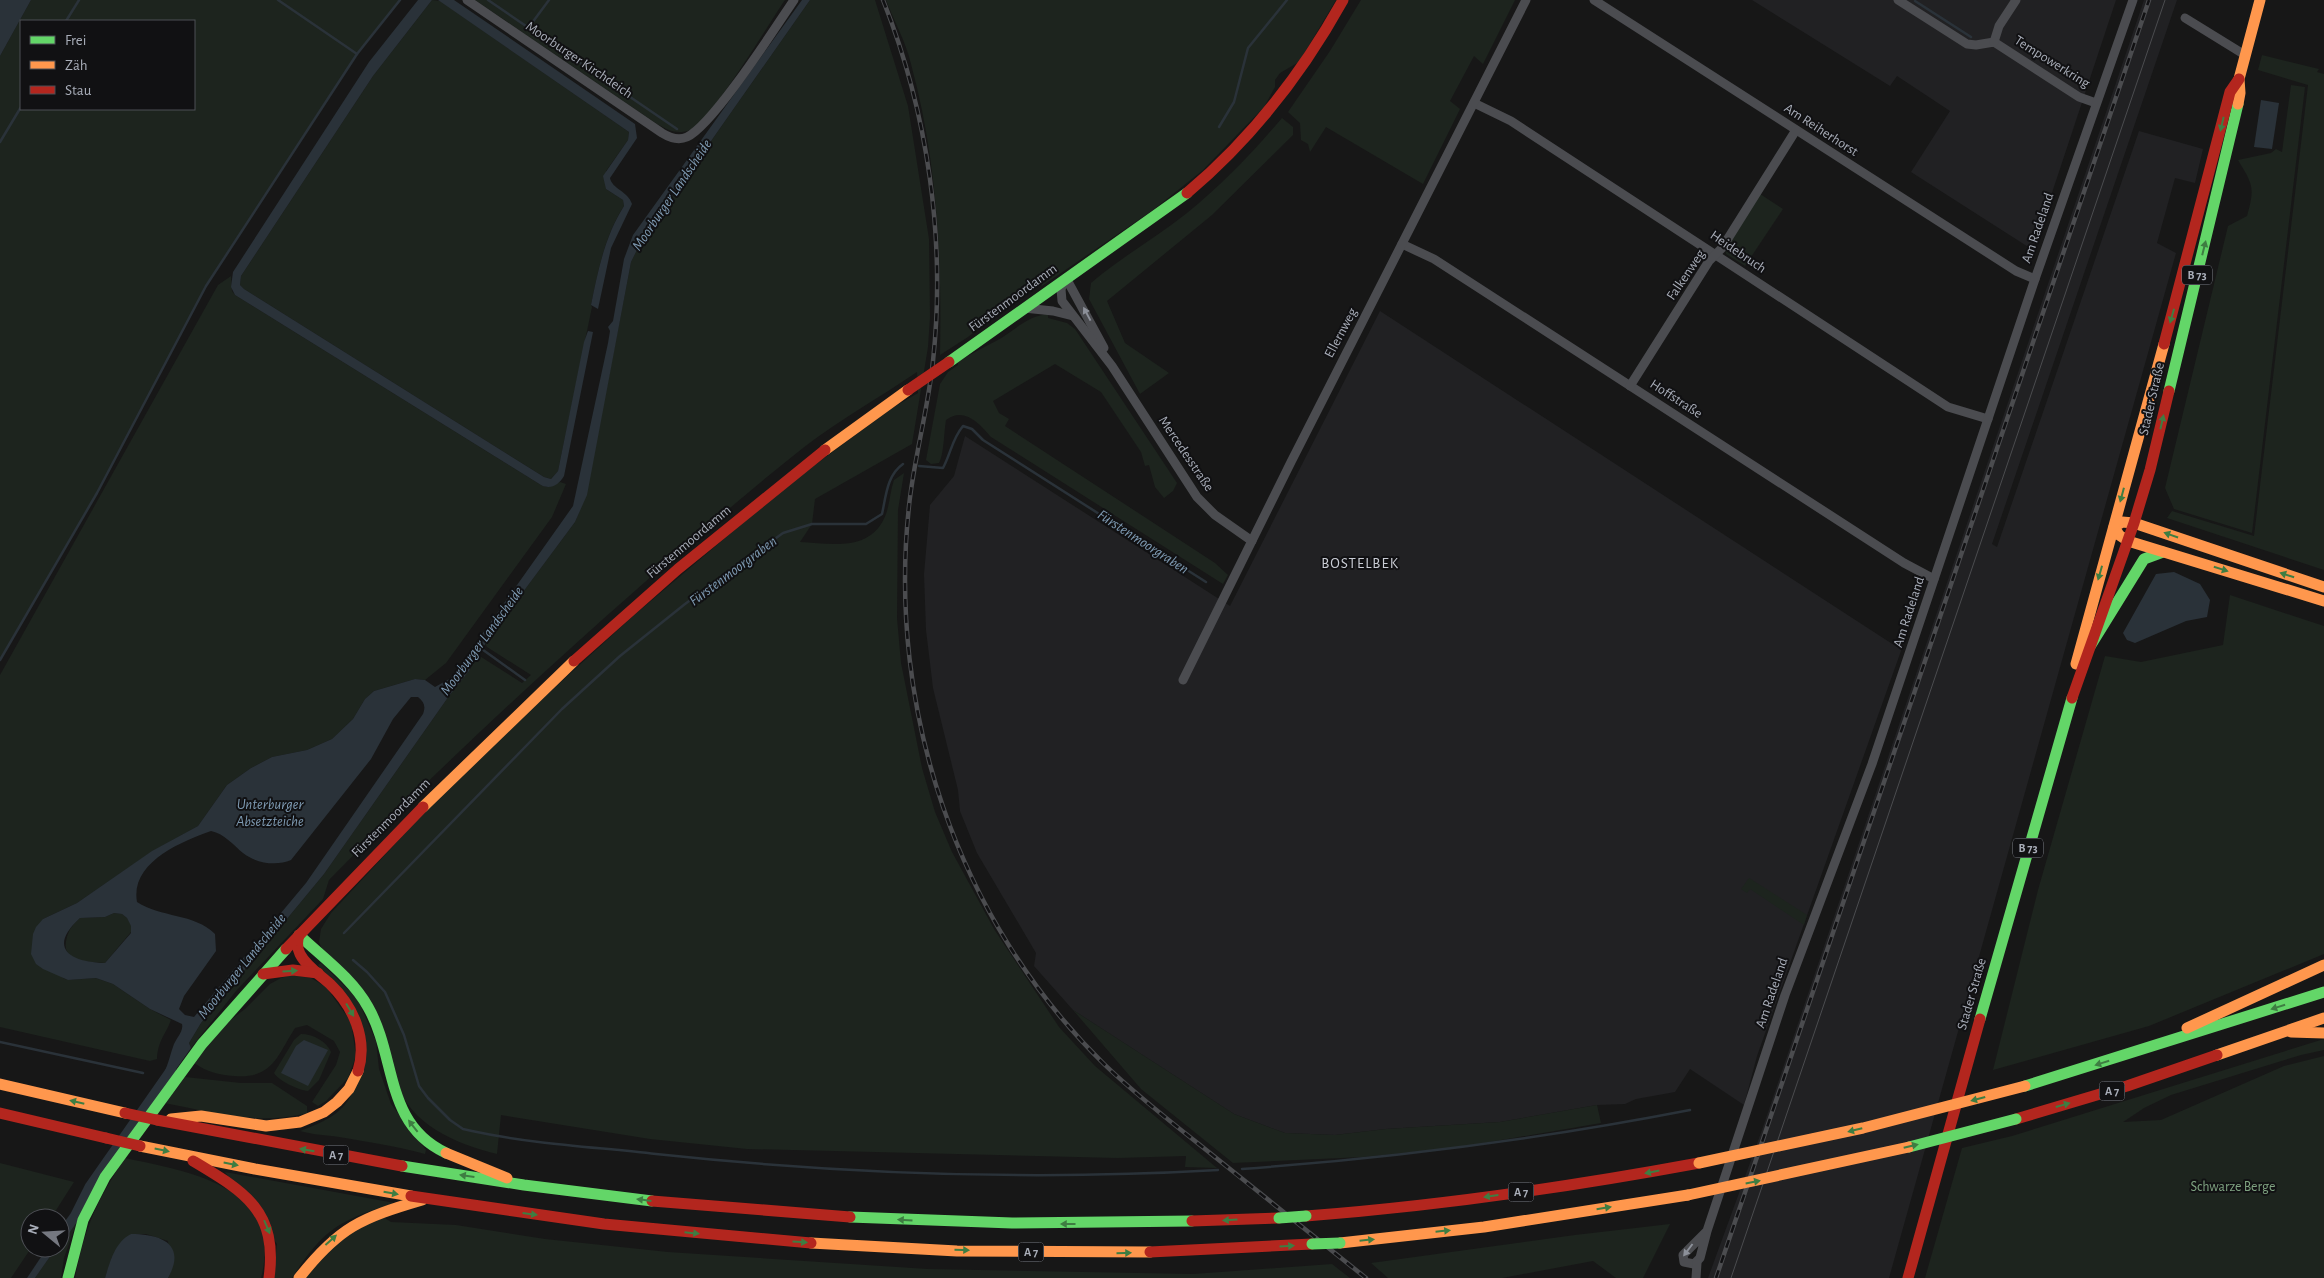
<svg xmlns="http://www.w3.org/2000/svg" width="2324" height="1278" viewBox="0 0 2324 1278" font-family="'Alegreya Sans',sans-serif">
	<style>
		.built { fill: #212123 }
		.green { fill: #1d241e; fill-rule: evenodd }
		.water { fill: #2a3239; fill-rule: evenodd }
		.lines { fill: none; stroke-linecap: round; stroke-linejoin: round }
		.stream { stroke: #2a3239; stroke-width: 2.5 }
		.canal { stroke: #2a3239; stroke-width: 10 }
		.street { stroke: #4b4c50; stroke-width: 9 }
		.fast { stroke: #63d668; stroke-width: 11 }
		.slow { stroke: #ff974d; stroke-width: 11 }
		.jam { stroke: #b3261e; stroke-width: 11 }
		.tram { stroke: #4b4c4f; stroke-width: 1 }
		.rail-casing { stroke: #4b4c4f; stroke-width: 4.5 }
		.rail { stroke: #111113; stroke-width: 2.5; stroke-dasharray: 8; stroke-linecap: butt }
		.fast-bridge { stroke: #63d668; stroke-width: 11 }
		.slow-bridge { stroke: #ff974d; stroke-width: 11 }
		.jam-bridge { stroke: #b3261e; stroke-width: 11 }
		.oneway { fill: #3e7d42 }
		.oneway2 { fill: #8c9099 }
		.labels { text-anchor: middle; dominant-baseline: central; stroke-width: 4; stroke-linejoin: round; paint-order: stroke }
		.shield { fill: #111113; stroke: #7b7e86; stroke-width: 1 }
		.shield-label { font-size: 12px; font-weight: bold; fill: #a8adb8 }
		.street-label { font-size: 14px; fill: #a8adb8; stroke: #111113 }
		.park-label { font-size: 14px; fill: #7fa381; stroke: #111113 }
		.water-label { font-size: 15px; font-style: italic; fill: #7f9bb3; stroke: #111113 }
		.neighbourhood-label { font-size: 15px; letter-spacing: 1px; fill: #c9ccd4; stroke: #111113 }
	</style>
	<rect width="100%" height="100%" fill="#171717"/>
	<!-- built -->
	<g class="built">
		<path d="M1752,0H2116L2033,250L1911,172L1950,111L1897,76L1890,86Z"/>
		<path d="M2144,0H2177L1992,544L1997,547L2139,131L2203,149L2195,183L2175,178L2157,243L2176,253L1889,1278H1708L1762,1130Z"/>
		<path d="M1380,311L1897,647L1902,648L1757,1056L1744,1105L1690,1069L1675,1092L1636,1099L1625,1104L1597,1105L1500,1122L1386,1129L1335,1135L1285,1133L1234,1114L1073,1010L1034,966L1036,953L977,853L960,811L958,790L933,688L926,630L924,574L930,505L954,476L965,436L1230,606Z"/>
	</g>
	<!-- green -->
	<g class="green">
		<path d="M31,0H400L357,54L206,286L97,493L0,660V56ZM21,21H194V109H21Z"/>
		<path d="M432,0L440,1L629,132L628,140L606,171V189L623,200L624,206C605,235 598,271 591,305L592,307L558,471L551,479L544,477L244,289L240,285L241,276L373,76Z"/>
		<path d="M475,0H785C769,23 710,123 690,130C677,135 668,130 657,124Z"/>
		<path d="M810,0H875L908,106L929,239L930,317L928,347L912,444L815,499L812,524L800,542C832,544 872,552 886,514C890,503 890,491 894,480L904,473L898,510L897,618L901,663L922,768L935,812L952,852L994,929L1059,1027L1095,1066L1217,1168L1185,1167L1186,1156L1117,1158L747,1149L650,1139L501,1115L497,1154C456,1144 410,1125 396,1081C392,1070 393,1055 386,1045C371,1022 356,1000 341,978C333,967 324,955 319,942L321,929L331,913L422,815L491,746L632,617L790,483L894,407L918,393L917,372C879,398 839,420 803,448C746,493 691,541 636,590C530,683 428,779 329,880L323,899L236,991L191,1048L189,1043L201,1023L324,874L449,696L469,671L478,655L522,683L531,675L487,647L485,643L575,522L586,495L631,262L643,238Z"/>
		<path d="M886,0H1336L1299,62L1280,73L1275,80V87L1264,107L1203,170L1153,210L1042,286L1039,281L968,337L940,355C942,257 937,159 911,64C906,42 894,21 886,0Z"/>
		<path d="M1361,0H1515L1483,64L1474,56L1450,101L1460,109L1423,184L1326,127L1310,152L1308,144L1301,140L1300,123L1288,112L1330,51Z"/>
		<path d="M2262,55L2319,69L2317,72L2324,74V570L2167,518L2172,511L2254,536L2308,85L2258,70Z"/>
		<path d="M2291,85L2305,87L2252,533L2174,509L2165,488L2228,226L2247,216C2255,187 2253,185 2238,160L2271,153L2276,149L2282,152Z"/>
		<path d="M1282,118L1293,127V135L1212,215L1107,301L1125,343L1169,373L1140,394L1089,299L1091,283C1121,257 1156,238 1187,213C1222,185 1253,152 1282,118Z"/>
		<path d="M1760,194L1783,209L1745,266L1726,254L1725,247Z"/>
		<path d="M231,276L232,291L235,295L541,485L546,487L560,482L566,484L552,517L446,663L425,680L415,679L374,691L365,699L353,719L332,739L307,750L272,757L251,768L227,785L198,826L153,851L77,903L43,919L63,978L68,980L96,978L113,984L150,1009L171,1020C165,1036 158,1040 157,1059L150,1061L0,1027V675L218,285Z"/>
		<path d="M1048,314V318L1067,323L1075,329L1177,483L1173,491L1164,498L1155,487L1149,465L1145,466L1141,452L1101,392L1055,364L993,401L999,413L1009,419L1005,426L1215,563L1228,575L1223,584L991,437C980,424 964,406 946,420C944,431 944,455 939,463L931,464L926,460L940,384L948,372L958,365V362C970,354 983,348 996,341C1014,331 1027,316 1048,314Z"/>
		<path d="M2230,595L2324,626V954L2149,1026L1993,1070L2038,890L2105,656L2141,662L2223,645Z"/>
		<path d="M1749,878L1807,915L1804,925L1750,889L1747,893L1741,889Z"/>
		<path d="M114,913L122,914L127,918L131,925V932L105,963C87,962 59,962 67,937C70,928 73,924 80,918L105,917Z"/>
		<path d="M321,963L357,998L376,1041L379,1069L391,1104L426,1150L425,1154C397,1146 368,1142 339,1137C326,1135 314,1135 300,1131C353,1112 352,1098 366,1048L318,965Z"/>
		<path d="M291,975L311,978L326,987L351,1022L356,1056L348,1078L326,1101L318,1106L312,1102L336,1065L340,1052L334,1041L307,1025L295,1028C277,1056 273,1079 234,1076C219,1075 207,1072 194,1063L225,1024L245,1009L270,984L281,978Z"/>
		<path d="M1073,1010L1234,1114L1285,1133L1335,1135L1386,1129L1500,1122L1597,1105L1601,1123L1455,1148L1363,1157L1233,1163L1141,1089Z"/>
		<path d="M301,1034C313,1034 326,1041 331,1052L319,1080L308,1091C298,1090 279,1081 274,1073L294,1040Z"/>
		<path d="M2324,1039V1050L2301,1055L2171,1095L2144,1108L2123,1122L2161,1120L2284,1066L2324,1056V1278H1925L1962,1148L2012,1136Z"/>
		<path d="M185,1077L241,1083H272L307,1106V1113C259,1126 212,1112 164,1103Z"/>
		<path d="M125,1158C190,1172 285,1186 261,1278H168L171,1272L168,1241L146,1234H131L112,1257L105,1278H75C85,1227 96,1202 125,1158Z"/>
		<path d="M0,1163L74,1182L51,1218H30L31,1248L11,1278H0Z"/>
		<path d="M225,1172L395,1203C340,1220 324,1228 292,1278H273L277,1244Z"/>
		<path d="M383,1217L391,1222L456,1225L545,1239L668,1252L928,1269L1193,1274L1332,1264L1350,1278H303L338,1237Z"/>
		<path d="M78,1218L64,1258L61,1278H35L56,1248H60V1243Z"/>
		<path d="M1670,1224L1643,1278H1616L1593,1261L1502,1278H1388L1371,1263L1575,1235Z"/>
	</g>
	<!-- water -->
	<g class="water">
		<path d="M0,0H31L0,56Z"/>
		<path d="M418,0H432L373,76L241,276L240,285L244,289L544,477L551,479L558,471L584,342L588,331L593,332L564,476C559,485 550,490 541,485L235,295L231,287L233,272L369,62Z"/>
		<path d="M438,0H454L635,124L637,138L610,178C612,189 628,191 632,204L611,248L598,309L591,305C598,270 605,236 624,206L623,200L606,189L603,176L628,140L629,132Z"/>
		<path d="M802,0H810L643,238L631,262L587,495L575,522L500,623L474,660L469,671L449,696L324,874L201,1023L189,1043L191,1048L167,1082L161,1078C168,1067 169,1058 173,1047C175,1039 184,1032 182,1024L150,1009L113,984L96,978L68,980L43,969L36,964L31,954L33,934L36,927L43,919L77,903L152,851L198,826L227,785L251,768L272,757L307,750L332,739L353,719L365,699L374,691L415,679L425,680L435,687L451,678L573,506L608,343L610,331L608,327L613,321L624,259L633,235ZM411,697H418C424,702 426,706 423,714L306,883L194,1017L185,1015L179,1009L184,996L216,951L215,934C194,913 161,918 137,902C130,863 180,842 211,831C225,834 233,845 243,853C257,864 277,866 291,860L371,759L393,719ZM114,913L122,914L127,918L131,926V933L105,963C70,962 47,948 80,918L105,917Z"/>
		<path d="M2261,100L2279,103L2272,149L2254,147Z"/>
		<path d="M2174,572L2200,584L2210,600L2207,617L2186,621L2135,643L2127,640L2123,633L2156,574Z"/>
		<path d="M304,1040L328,1050L308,1086L281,1073L296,1046Z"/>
		<path d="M131,1234C161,1234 187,1244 168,1278H105C110,1262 115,1242 131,1234Z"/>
		<path d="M47,1248H56L35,1278H27Z"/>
	</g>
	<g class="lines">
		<!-- stream -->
		<g class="stream">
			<path d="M488,0L677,129"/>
			<path d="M1915,1L1971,37"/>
			<path d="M66,21L79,0"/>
			<path d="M529,27L549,0"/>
			<path d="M357,54L400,0"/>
			<path d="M1219,127L1234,102L1248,48L1287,0"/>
			<path d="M0,142L21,107"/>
			<path d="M919,466L943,468C951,453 952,439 963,426L972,429L983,440L1206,582"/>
			<path d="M479,647L525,680"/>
			<path d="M0,660L97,493L206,286L357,54L278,0"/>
			<path d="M344,933L562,709L620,656L685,604L783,533L812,524H866L882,514C886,496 887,475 903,464"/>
			<path d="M353,960L367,972L385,992L404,1035L419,1086L428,1098L450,1120L463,1129L472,1131C532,1144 595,1147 656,1154C843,1174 1030,1181 1218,1170"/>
			<path d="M0,1042L143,1073"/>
			<path d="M1242,1169C1393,1158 1541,1139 1690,1110"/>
		</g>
		<!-- canal -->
		<path class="canal" d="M60,1237L75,1216L90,1186L171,1070"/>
		<!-- street -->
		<g class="street">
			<path d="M467,0L662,133C670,138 678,141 687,137C713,125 775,28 794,0"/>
			<path d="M1594,0L2016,271L2035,279"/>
			<path d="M1898,0L1967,44L1976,45L1994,42L2079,97L2096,103"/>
			<path d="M2185,18L2245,55"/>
			<path d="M1994,42L1999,26L2016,0"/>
			<path d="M1474,103L1511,121L1948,407L1988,419"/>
			<path d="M1402,244L1434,259L1904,563L1934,579"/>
			<path d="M1066,278L1104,348"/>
			<path d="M1066,279L1061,289L1062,301L1112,366L1197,497L1215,515L1252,541"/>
			<path d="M1024,308L1053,311L1073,316"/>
			<path d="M1630,386L1709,261L1722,248L1796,130"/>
			<path d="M1183,680L1291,462L1526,0"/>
			<path d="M1707,1231L1683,1255L1684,1262L1694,1264L1700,1258L1707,1231L1785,995L1872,764L2035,279L2133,0"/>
			<path d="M1696,1278L1697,1263"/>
		</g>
		<!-- fast -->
		<g class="fast">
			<path d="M949,362L1187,193"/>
			<path d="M2169,391L2238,104"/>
			<path d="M2089,648L2144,559L2163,552"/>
			<path d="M299,935C322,957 352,978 368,1007C397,1058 384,1124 446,1153"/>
			<path d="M1980,1019L2072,698"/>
			<path d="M2025,1086L2324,992"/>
			<path d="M402,1166L524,1185L652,1201"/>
			<path d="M850,1217L1012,1223L1192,1221"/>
			<path d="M68,1278L83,1220L105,1177L202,1044L286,949"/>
		</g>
		<!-- slow -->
		<g class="slow">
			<path d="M2238,104L2240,93L2239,79L2260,0"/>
			<path d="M825,450L908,390"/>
			<path d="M2324,587L2134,523L2122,522L2114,527L2119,535L2128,541L2324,601"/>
			<path d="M2076,664L2164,344"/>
			<path d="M423,807L574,661"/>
			<path d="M2187,1028L2324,965"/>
			<path d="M2291,1032L2324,1033"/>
			<path d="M2217,1055L2324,1018"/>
			<path d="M0,1084L125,1113"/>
			<path d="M171,1119L201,1116L266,1126L300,1122L324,1112L337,1102L349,1089L358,1071"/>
			<path d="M140,1146L255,1169L411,1196"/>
			<path d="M446,1153L507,1178"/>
			<path d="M811,1243L957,1251L1150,1252"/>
			<path d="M1340,1243L1484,1227L1688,1195"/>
			<path d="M299,1278C339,1227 361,1218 422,1200"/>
		</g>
		<!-- jam -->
		<g class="jam">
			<path d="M1187,193C1251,139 1302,74 1343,0"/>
			<path d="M2164,344L2230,92L2239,79"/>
			<path d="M574,661L678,569L825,450"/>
			<path d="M2072,698L2134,523L2150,470L2169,391"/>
			<path d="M299,935C297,941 297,948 300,954C306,966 320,975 330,984C353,1006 368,1039 358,1071"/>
			<path d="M286,949L423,807"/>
			<path d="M263,974L293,970L318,973"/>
			<path d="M0,1113L106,1138"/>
			<path d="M2016,1119L2127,1086L2217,1055"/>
			<path d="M157,1120L402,1166"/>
			<path d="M193,1161C245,1192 278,1211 269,1278"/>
			<path d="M411,1196L604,1224L811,1243"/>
			<path d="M652,1201L850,1217"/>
			<path d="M1306,1216C1438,1206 1569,1187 1699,1163"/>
			<path d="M1192,1221L1279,1218"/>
			<path d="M1150,1252L1312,1244"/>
			<path d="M1908,1278L1980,1019"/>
		</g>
		<!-- tram -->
		<path class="tram" d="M1731,1278L2165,0"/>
		<!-- rail casing -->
		<g class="rail-casing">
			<g id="rail">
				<path d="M883,0C928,113 946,240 933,361C928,410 914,458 909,506C887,709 957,920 1104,1064C1136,1095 1171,1122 1205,1149C1258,1192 1312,1235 1366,1278"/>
				<path d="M1716,1278L2149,0"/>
			</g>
		</g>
		<!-- rail -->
		<use href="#rail" class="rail"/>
		<!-- fast-bridge -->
		<g class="fast-bridge">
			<path d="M1909,1147L2016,1119"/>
			<path d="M1279,1218L1306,1216"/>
			<path d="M1312,1244L1340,1243"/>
		</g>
		<!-- slow-bridge -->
		<g class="slow-bridge">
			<path d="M1699,1163L1863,1128L2025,1086"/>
			<path d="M1688,1195L1909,1147"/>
		</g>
		<!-- jam-bridge -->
		<g class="jam-bridge">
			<path d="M908,390L949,362"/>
			<path d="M125,1113L157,1120"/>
			<path d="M106,1138L140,1146"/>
		</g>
	</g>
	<!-- one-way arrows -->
	<defs><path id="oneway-solid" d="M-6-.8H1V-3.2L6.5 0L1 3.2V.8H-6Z" transform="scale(1.25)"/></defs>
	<g class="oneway">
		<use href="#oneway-solid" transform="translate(2222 124) rotate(103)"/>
		<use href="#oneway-solid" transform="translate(2204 248) rotate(-76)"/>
		<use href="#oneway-solid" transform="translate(2172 316) rotate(106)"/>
		<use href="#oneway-solid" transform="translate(2162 422) rotate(-77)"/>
		<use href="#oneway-solid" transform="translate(2122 495) rotate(105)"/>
		<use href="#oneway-solid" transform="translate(2171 535) rotate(-161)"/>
		<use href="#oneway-solid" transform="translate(2221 569) rotate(17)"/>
		<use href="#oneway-solid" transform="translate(2100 573) rotate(106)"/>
		<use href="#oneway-solid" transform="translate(2287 575) rotate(-162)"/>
		<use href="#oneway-solid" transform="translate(290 971) rotate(-3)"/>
		<use href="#oneway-solid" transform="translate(2278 1007) rotate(162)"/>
		<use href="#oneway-solid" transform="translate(350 1010) rotate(59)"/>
		<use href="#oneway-solid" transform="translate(2102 1063) rotate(163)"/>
		<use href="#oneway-solid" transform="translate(1978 1099) rotate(165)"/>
		<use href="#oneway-solid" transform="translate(77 1102) rotate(-167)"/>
		<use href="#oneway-solid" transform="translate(2063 1105) rotate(-16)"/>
		<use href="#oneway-solid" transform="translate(413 1126) rotate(-128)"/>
		<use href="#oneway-solid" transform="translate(1855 1130) rotate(166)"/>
		<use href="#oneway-solid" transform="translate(1911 1146) rotate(-13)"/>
		<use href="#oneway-solid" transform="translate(162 1150) rotate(12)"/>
		<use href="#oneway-solid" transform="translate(307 1150) rotate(-170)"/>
		<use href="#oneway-solid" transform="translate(231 1164) rotate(11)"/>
		<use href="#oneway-solid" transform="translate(1652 1172) rotate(169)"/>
		<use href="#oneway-solid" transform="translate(467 1176) rotate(-172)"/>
		<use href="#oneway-solid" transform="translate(1753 1182) rotate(-11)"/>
		<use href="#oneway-solid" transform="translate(391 1193) rotate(10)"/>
		<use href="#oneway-solid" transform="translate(1491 1196) rotate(172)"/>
		<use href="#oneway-solid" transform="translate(644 1200) rotate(-173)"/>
		<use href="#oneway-solid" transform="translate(1604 1208) rotate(-9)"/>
		<use href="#oneway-solid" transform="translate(530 1214) rotate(7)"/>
		<use href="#oneway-solid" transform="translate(905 1220) rotate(-177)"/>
		<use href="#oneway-solid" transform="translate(1230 1220) rotate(177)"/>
		<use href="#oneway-solid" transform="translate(1068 1224) rotate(180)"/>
		<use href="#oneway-solid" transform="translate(267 1227) rotate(67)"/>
		<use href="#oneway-solid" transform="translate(1443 1231) rotate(-6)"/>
		<use href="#oneway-solid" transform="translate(692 1233) rotate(6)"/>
		<use href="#oneway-solid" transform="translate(331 1240) rotate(-42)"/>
		<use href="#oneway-solid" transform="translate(1367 1240) rotate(-6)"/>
		<use href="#oneway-solid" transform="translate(800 1242) rotate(4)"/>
		<use href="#oneway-solid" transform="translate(1287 1246) rotate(-3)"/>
		<use href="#oneway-solid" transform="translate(962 1250) rotate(1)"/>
		<use href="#oneway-solid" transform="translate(1124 1253) rotate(-1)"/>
	</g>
	<g class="oneway2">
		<use href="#oneway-solid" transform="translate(1087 314) rotate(-118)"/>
		<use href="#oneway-solid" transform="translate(1688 1250) rotate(127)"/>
	</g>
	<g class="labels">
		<!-- shield labels -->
		<g class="shield">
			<rect x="2182" y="265.5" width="30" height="19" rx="4"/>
			<rect x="2013" y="838.5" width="30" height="19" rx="4"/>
			<rect x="2099.5" y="1081.5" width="25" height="19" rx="4"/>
			<rect x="323.5" y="1145.5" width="25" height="19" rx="4"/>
			<rect x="1508.5" y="1182.5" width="25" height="19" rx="4"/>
			<rect x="1018.5" y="1242.5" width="25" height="19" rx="4"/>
		</g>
		<g class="shield-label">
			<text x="2197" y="275">B 73</text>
			<text x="2028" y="848">B 73</text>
			<text x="2112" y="1091">A 7</text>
			<text x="336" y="1155">A 7</text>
			<text x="1521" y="1192">A 7</text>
			<text x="1031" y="1252">A 7</text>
		</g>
		<!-- street labels -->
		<g class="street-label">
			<text transform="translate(579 60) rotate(34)">Moorburger Kirchdeich</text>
			<text transform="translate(2052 62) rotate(32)">Tempowerkring</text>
			<text transform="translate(1821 130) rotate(33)">Am Reiherhorst</text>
			<text transform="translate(2038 228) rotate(-71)">Am Radeland</text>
			<text transform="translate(1738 252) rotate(34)">Heidebruch</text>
			<text transform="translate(1686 275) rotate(-56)">Falkenweg</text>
			<text transform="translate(1013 298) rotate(-36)">Fürstenmoordamm</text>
			<text transform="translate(1341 333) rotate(-62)">Ellernweg</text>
			<text transform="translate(1676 399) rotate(33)">Hoffstraße</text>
			<text transform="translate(2152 399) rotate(-77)">Stader Straße</text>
			<text transform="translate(1186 454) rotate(56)">Mercedesstraße</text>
			<text transform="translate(689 542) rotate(-40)">Fürstenmoordamm</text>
			<text transform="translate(1909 612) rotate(-72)">Am Radeland</text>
			<text transform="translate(391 818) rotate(-45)">Fürstenmoordamm</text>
			<text transform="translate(1772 993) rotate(-71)">Am Radeland</text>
			<text transform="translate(1972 994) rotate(-74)">Stader Straße</text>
		</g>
		<!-- park labels -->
		<g class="park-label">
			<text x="2233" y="1187">Schwarze Berge</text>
		</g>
		<!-- water labels -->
		<g class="water-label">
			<text transform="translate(672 195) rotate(-56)">Moorburger Landscheide</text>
			<text transform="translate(1143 542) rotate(33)">Fürstenmoorgraben</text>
			<text transform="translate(733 571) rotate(-37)">Fürstenmoorgraben</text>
			<text transform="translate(482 641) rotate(-54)">Moorburger Landscheide</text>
			<text x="270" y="804">Unterburger<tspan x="270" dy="17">Absetzteiche</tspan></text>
			<text transform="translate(242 966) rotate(-51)">Moorburger Landscheide</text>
		</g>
		<!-- neighbourhood labels -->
		<g class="neighbourhood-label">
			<text x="1360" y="563">BOSTELBEK</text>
		</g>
	</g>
	<!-- legend -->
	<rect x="20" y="20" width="175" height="90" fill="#111113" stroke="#4d4f55"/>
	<rect x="30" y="36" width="25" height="8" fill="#63d668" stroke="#4d4f55"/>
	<text x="65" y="45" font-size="15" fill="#a8adb8">Frei</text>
	<rect x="30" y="61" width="25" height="8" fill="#ff974d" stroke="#4d4f55"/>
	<text x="65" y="70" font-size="15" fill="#a8adb8">Zäh</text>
	<rect x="30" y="86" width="25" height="8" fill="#b3261e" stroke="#4d4f55"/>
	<text x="65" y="95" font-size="15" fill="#a8adb8">Stau</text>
	<!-- north arrow -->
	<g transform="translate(45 1233) rotate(288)"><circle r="24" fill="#111113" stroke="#4d4f55"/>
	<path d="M0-4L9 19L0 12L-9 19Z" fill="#757880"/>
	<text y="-8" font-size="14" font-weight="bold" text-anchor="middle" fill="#a8adb8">N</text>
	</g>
</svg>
